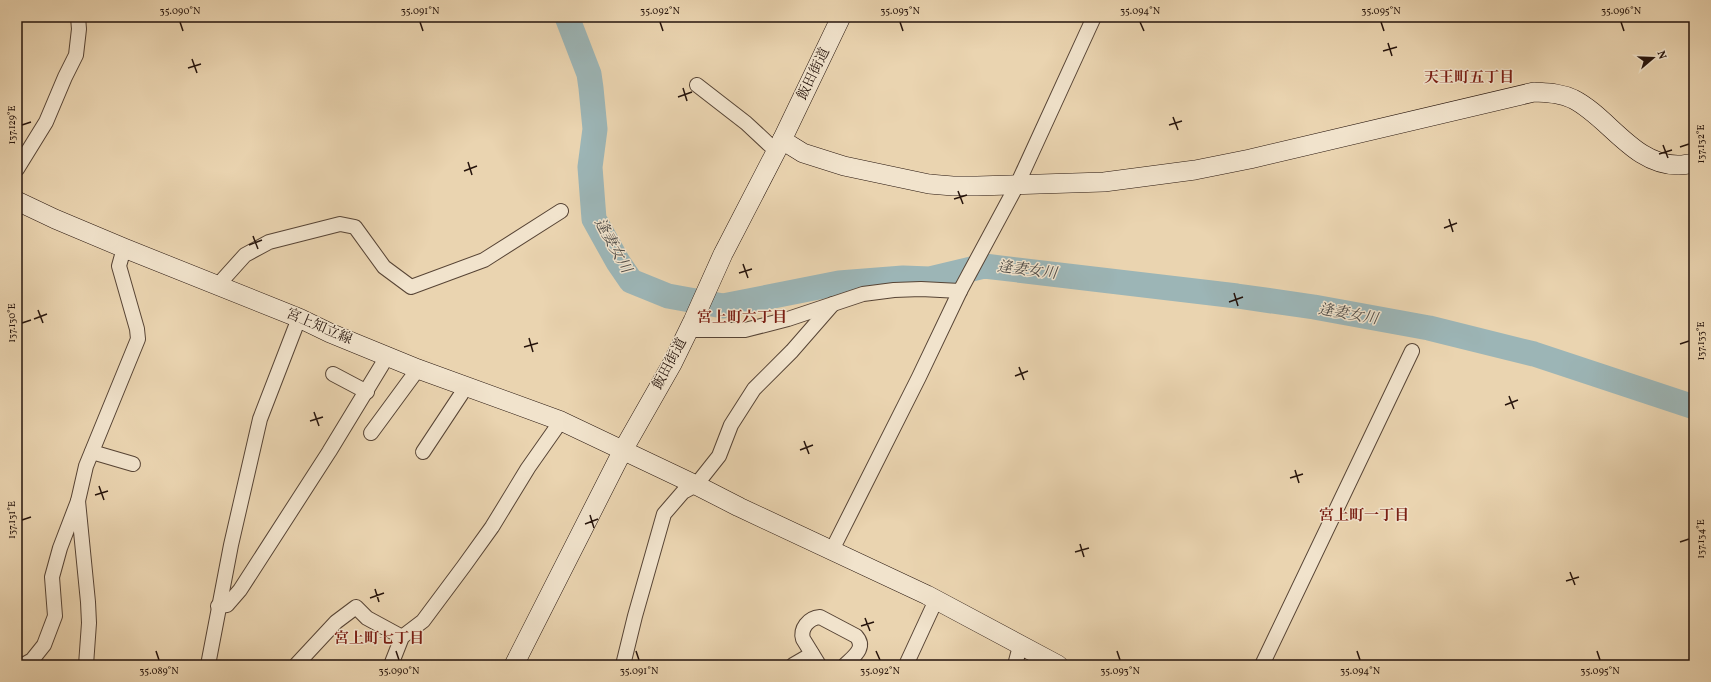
<svg xmlns="http://www.w3.org/2000/svg" width="1711" height="682" viewBox="0 0 1711 682" font-family="Vollkorn,'Noto Serif JP',serif">
	<style>
		.lines { fill: none; stroke-linecap: round; stroke-linejoin: round }
		.river { stroke: #9cb5b6; stroke-width: 25 }
		.street-casing { stroke: #574435; stroke-width: 16 }
		.secondary-casing { stroke: #26140c; stroke-width: 20 }
		.street { stroke: #f1e3cc; stroke-width: 14 }
		.secondary { stroke: #f1e3cc; stroke-width: 19 }
		.ticks { fill: none; stroke: #26140c; stroke-width: 1.5 }
		.labels { text-anchor: middle; dominant-baseline: central; stroke-width: 3; stroke-linejoin: round; paint-order: stroke }
		.street-label { font-size: 14px; fill: #26140c; stroke: #f1e3cc }
		.neighbourhood-label { font-size: 15px; font-weight: bold; fill: #7a1f14; stroke: #f1e3cc }
		.water-label { font-size: 15px; font-style: italic; fill: #4f4c48; stroke: #f1e3cc }
		.neatline { fill: none; stroke: #26140c; stroke-width: 1.5 }
		.ticks-label { font-size: 10px; text-anchor: middle; fill: #26140c }
	</style>
	<rect width="100%" height="100%" fill="#ead4b0"/>
	<filter id="stains"><feTurbulence type="fractalNoise" baseFrequency=".005" numOctaves="4"/><feColorMatrix values="0 0 0 0 .2 0 0 0 0 .09 0 0 0 0 .02 0 0 0 .5 -.17"/></filter>
	<radialGradient id="worn" r=".72"><stop offset=".6" stop-color="#630" stop-opacity="0"/><stop offset="1" stop-color="#630" stop-opacity=".3"/></radialGradient>
	<g class="lines">
		<!-- river -->
		<path class="river" d="M567,17L589,74L591,88L595,129L590,167L594,219L618,262L631,281L668,296L723,306L839,283L903,278L930,279L984,266L1237,296L1314,307L1429,328L1534,354L1694,407"/>
		<!-- street casing -->
		<g class="street-casing">
			<g id="street">
				<path d="M697,85L746,123L775,150"/>
				<path d="M17,169L46,122L65,77L76,55L79,29L78,17"/>
				<path d="M218,285L245,255L269,242L340,224L355,227L384,267L411,287L484,260L561,211"/>
				<path d="M688,330H745L788,319L863,294L894,290L921,289L960,291"/>
				<path d="M333,374L367,392"/>
				<path d="M371,433L418,369"/>
				<path d="M92,452L133,464"/>
				<path d="M423,452L466,387"/>
				<path d="M78,501L86,466L138,339L137,329L119,266L124,248"/>
				<path d="M832,550L919,377L960,291L1017,185L1094,17"/>
				<path d="M218,606L227,605L240,590L329,452L388,355"/>
				<path d="M23,665L32,660L44,645L55,616L52,577L60,548L78,501L88,602L89,623L86,665"/>
				<path d="M208,665L231,545L260,419L299,318"/>
				<path d="M296,665L336,622L356,607L367,618L402,637"/>
				<path d="M391,665L402,637L423,621L464,566L492,527L528,468L561,421"/>
				<path d="M623,665L635,616L664,514L683,492L696,485L719,456L731,425L754,389L792,351L833,304"/>
				<path d="M793,665L812,654"/>
				<path d="M819,665L803,639C800,629 808,618 820,617L856,636C867,648 853,657 845,665"/>
				<path d="M906,665L936,600"/>
				<path d="M1015,665L1020,646"/>
				<path d="M1262,665L1412,351"/>
			</g>
		</g>
		<!-- secondary casing -->
		<g class="secondary-casing">
			<g id="secondary">
				<path d="M782,140L803,153L844,166L929,184L953,186H977L1104,182L1195,170L1250,159L1534,92C1548,93 1560,93 1573,99C1609,117 1634,166 1679,165C1684,165 1689,164 1694,163"/>
				<path d="M17,201L55,219L124,248L299,318L330,333L418,369L561,421L696,485L739,507L927,595L1058,665"/>
				<path d="M514,665L623,450L672,364L693,321L723,254L782,140L841,17"/>
			</g>
		</g>
		<!-- street -->
		<use href="#street" class="street"/>
		<!-- secondary -->
		<use href="#secondary" class="secondary"/>
	</g>
	<!-- ticks -->
	<path class="ticks" d="M180,22L183,31M420,22L423,31M660,22L663,31M900,22L903,31M1140,22L1144,31M1381,22L1384,31M1621,22L1624,31M1388,43L1392,56M1383,51L1397,47M192,59L197,73M188,68L201,64M683,88L687,101M678,97L692,92M1173,117L1178,130M22,125L31,122M1169,125L1182,121M1663,145L1668,158M1680,147L1689,144M1659,154L1672,150M468,162L472,175M464,171L477,166M958,191L963,204M954,199L967,195M1449,219L1453,232M1444,228L1457,223M253,236L258,249M249,245L262,240M743,264L748,278M739,273L752,269M1234,293L1238,306M1229,302L1243,297M38,310L43,323M34,319L47,314M22,323L31,320M529,338L533,352M1680,344L1689,341M524,347L538,343M1019,367L1024,380M1015,376L1028,371M1509,396L1514,409M1505,405L1518,400M314,412L319,426M310,421L323,417M804,441L809,454M800,450L813,445M1295,470L1299,483M1290,478L1303,474M99,486L104,500M95,495L108,491M590,515L594,528M22,520L31,517M585,524L598,519M1680,542L1689,539M1080,544L1084,557M1075,552L1089,548M1570,572L1575,585M1566,581L1579,577M375,589L379,602M370,598L384,593M865,618L870,631M861,626L874,622M156,651L159,660M396,651L399,660M636,651L639,660M876,651L880,660M1117,651L1120,660M1357,651L1360,660M1597,651L1600,660"/>
	<g class="labels">
		<!-- street labels -->
		<g class="street-label">
			<text transform="translate(814 74) rotate(-64)">飯田街道</text>
			<text transform="translate(319 327) rotate(23)">宮上知立線</text>
			<text transform="translate(670 364) rotate(-62)">飯田街道</text>
		</g>
		<!-- neighbourhood labels -->
		<g class="neighbourhood-label">
			<text x="1469" y="78">天王町五丁目</text>
			<text x="742" y="318">宮上町六丁目</text>
			<text x="1364" y="516">宮上町一丁目</text>
			<text x="379" y="639">宮上町七丁目</text>
		</g>
		<!-- water labels -->
		<g class="water-label">
			<text transform="translate(612 246) rotate(61)">逢妻女川</text>
			<text transform="translate(1027 271) rotate(7)">逢妻女川</text>
			<text transform="translate(1348 315) rotate(10)">逢妻女川</text>
		</g>
	</g>
	<!-- margin -->
	<rect width="1711" height="682" fill="none" stroke="#ead4b0" stroke-width="44"/>
	<!-- north arrow -->
	<g transform="translate(1653 58) rotate(71)" stroke="#f1e3cc" stroke-width="3" paint-order="stroke">
	<path d="M0-3L7 15L0 10L-7 15Z" fill="#26140c"/>
	<text y="-6" font-size="11" font-weight="bold" text-anchor="middle" fill="#26140c">N</text>
	</g>
	<rect x="22" y="22" width="1667" height="638" class="neatline"/>
	<g class="ticks-label">
		<text x="180" y="14">35.090°N</text>
		<text x="420" y="14">35.091°N</text>
		<text x="660" y="14">35.092°N</text>
		<text x="900" y="14">35.093°N</text>
		<text x="1140" y="14">35.094°N</text>
		<text x="1381" y="14">35.095°N</text>
		<text x="1621" y="14">35.096°N</text>
		<text transform="translate(11 125) rotate(-90)" y="4">137.129°E</text>
		<text transform="translate(1700 144) rotate(-90)" y="4">137.132°E</text>
		<text transform="translate(11 323) rotate(-90)" y="4">137.130°E</text>
		<text transform="translate(1700 341) rotate(-90)" y="4">137.133°E</text>
		<text transform="translate(11 520) rotate(-90)" y="4">137.131°E</text>
		<text transform="translate(1700 539) rotate(-90)" y="4">137.134°E</text>
		<text x="159" y="674">35.089°N</text>
		<text x="399" y="674">35.090°N</text>
		<text x="639" y="674">35.091°N</text>
		<text x="880" y="674">35.092°N</text>
		<text x="1120" y="674">35.093°N</text>
		<text x="1360" y="674">35.094°N</text>
		<text x="1600" y="674">35.095°N</text>
	</g>
	<rect width="100%" height="100%" filter="url(#stains)"/>
	<rect width="100%" height="100%" fill="url(#worn)"/>
</svg>
